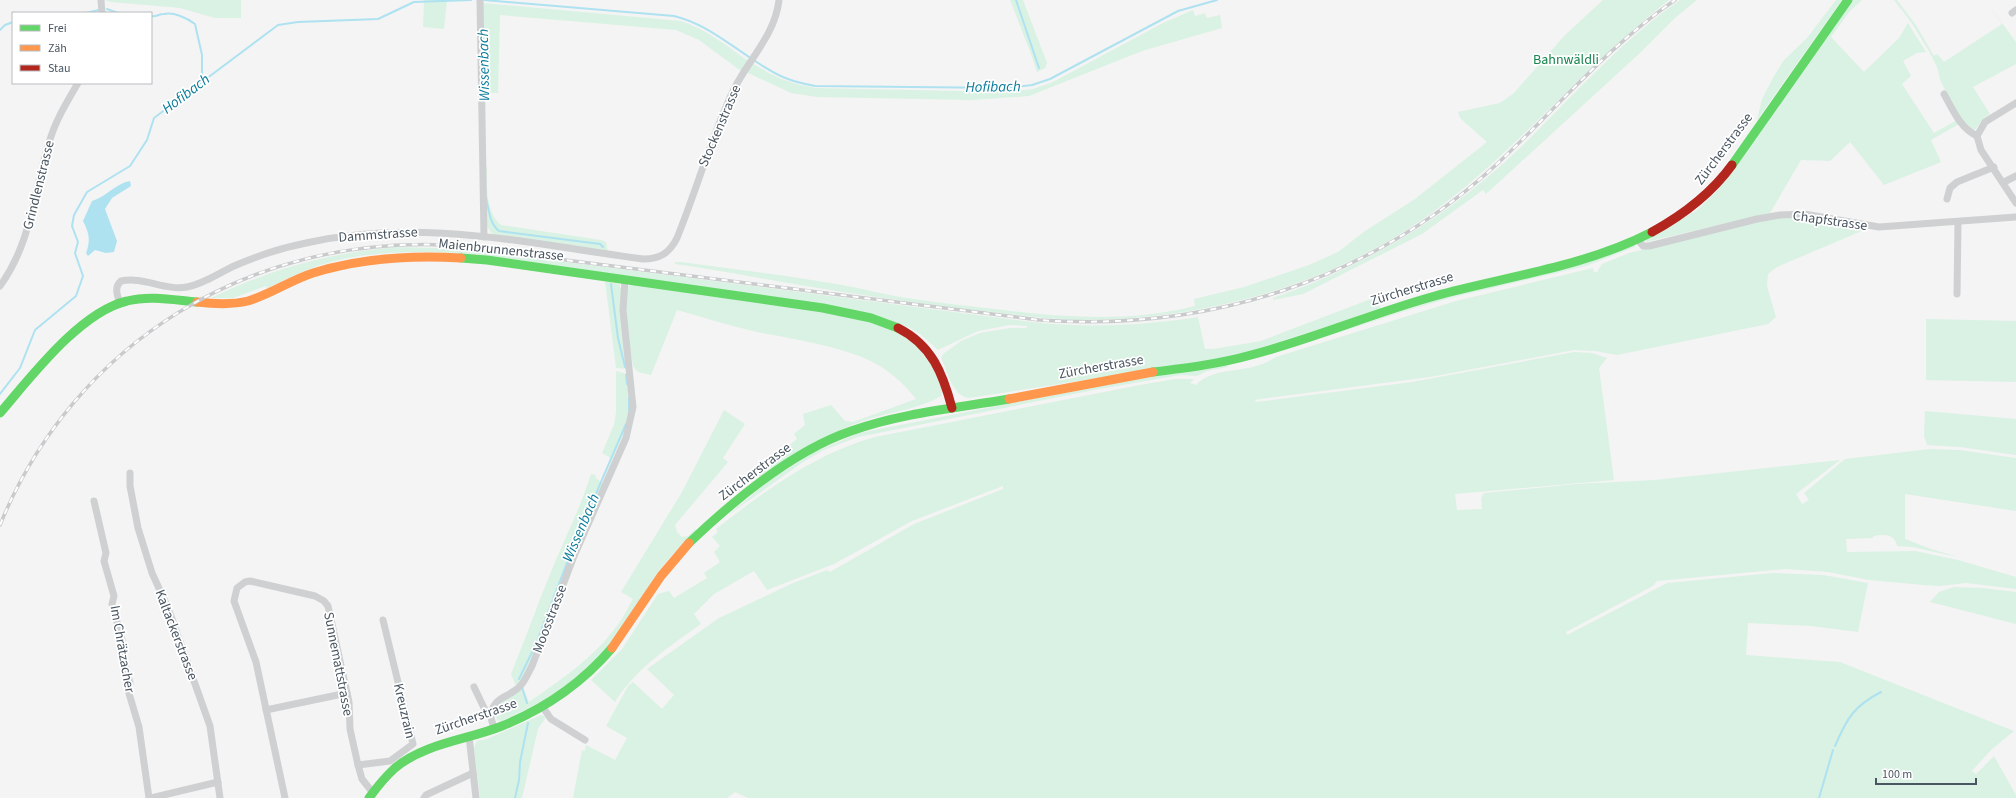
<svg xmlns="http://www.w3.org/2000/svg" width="2016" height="798" viewBox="0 0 2016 798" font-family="'Source Sans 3',sans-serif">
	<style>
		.green { fill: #d9f2e3 }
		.water { fill: #aee2f0 }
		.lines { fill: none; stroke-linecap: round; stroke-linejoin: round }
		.stream { stroke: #aee2f0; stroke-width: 2 }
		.street { stroke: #ced0d2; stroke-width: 7 }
		.fast { stroke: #63d668; stroke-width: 9 }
		.slow { stroke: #ff974d; stroke-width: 9 }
		.jam { stroke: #b3261e; stroke-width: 9 }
		.rail-casing { stroke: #c9cacc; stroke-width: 3.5 }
		.rail { stroke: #fff; stroke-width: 2; stroke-dasharray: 6; stroke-linecap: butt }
		.labels { text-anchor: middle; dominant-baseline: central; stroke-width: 3.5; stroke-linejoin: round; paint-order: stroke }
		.park-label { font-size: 14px; fill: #17864f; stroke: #fff }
		.street-label { font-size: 14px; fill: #4a5661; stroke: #fff }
		.water-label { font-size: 15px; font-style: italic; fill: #0c7c9b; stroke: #fff }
	</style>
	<rect width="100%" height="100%" fill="#f4f4f4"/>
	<!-- green -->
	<g class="green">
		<path d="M104,0H241V18H215L180,8L111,2Z"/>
		<path d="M424,0H447L444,29L423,27Z"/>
		<path d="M1010,0H1023L1047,63L1045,68L1037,72L1031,54Z"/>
		<path d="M1603,0H1669C1582,67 1515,154 1426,217C1326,287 1201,320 1081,320C1042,319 1003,313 965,309C912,302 859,295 806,286C762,279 719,270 675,264V262H681C735,269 789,276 842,285C864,289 886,295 907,298C939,303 971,306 1003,310C1066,318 1133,322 1195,306L1194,299L1244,287L1309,265L1338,252L1365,231L1415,199L1487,142L1460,118L1458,112L1500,103L1514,93L1565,35Z"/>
		<path d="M1680,0H1697L1676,17L1641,52L1486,194L1483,190L1422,234L1303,294L1273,300V298C1368,265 1450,216 1523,145C1574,95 1621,41 1680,0Z"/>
		<path d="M1836,0H1842L1757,120L1762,99L1774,76L1784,60L1807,38Z"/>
		<path d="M1853,0H1862L1850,11L1831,37L1864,72L1899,38L1908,23L1926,52L1917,53L1903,61L1911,76L1902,84L1934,133L1957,120L1959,124L1931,140L1941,162L1884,185L1850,142L1830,161L1801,160L1770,213L1646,242L1647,238L1696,211L1717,191Z"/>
		<path d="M1894,0H1897L1916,25L1934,56L1937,54L1944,62L2002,24L1985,0L2016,42V64L1973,87L1990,114L1983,119L1974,131L1964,125L1941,82L1937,67L1929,51L1911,22Z"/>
		<path d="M482,3L681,21C706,29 727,46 748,61L741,71L699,40L676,30L500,15L498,93H483Z"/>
		<path d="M1193,10L1195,16L1205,13L1207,18L1220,15L1222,28L1142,51L1029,96L971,100L817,97L791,93L746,72L752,63C776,78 788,83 815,88L1008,92L1033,89L1053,82L1163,23Z"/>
		<path d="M484,167H487C487,185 485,212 501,225L601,240L606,242L608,252L495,235L491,233L487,226Z"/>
		<path d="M1783,217L1808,218L1864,230L1777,267L1768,274L1767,286L1776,317L1768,324L1617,355L1595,351L1574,350L1430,377L1260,399L1255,400L1256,402L1412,382L1574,352L1592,353L1607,358L1599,368L1614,480L1455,494L1457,510L1482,509L1481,498L1484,493L1577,484L1655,480L1840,460L1796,494L1802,504L1809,500L1804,493L1845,459L1930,449L1959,450L2016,458V511L1905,494V539L1931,549L2016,574L1958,557L1912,547L1897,546C1895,534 1884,534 1874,536L1872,538L1846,539L1847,552L1915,551L1958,560L2016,577V589L1966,583L1940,586L1923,585L1869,580L1828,572L1786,569L1657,581L1653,586L1566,632L1567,635L1667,583L1773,573L1823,575L1868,583L1858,632L1811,626L1748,623L1746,655L1840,662L2014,731L1991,750L1972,771L1976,774L1994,756L2016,795V798H748L735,792L727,798H573L582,750L585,751L586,745L615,760L627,738L606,726L628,686L633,682L662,709L674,695L647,669L719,618L793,583L827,570L830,572L914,524L1003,489V486L912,521L834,564L767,590L754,571L714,594L694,614L701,624C669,647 636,668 615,702L591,680L622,649L658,594L669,591L674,598L707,578L704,573L720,562L714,552L720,546L712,537L718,532L716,529C765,491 814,454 875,437L1140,385L1175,379H1194L1190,383L1196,385C1211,369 1237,372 1256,366C1263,364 1270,361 1276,357L1456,301L1593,268L1594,272H1597L1602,264L1629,253L1758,221Z"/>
		<path d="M1635,245V247L1632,248L1586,266L1454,297L1415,308L1262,357L1430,302Z"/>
		<path d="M395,247L437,248L479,251L1040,323C1093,328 1146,325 1198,317L1205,349H1213L1261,341L1376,297L1381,309L1244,353L1207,361L969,398C952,396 948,372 941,358L943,354L961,341L980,333L1010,328H1027V326L1010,325L978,331L938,350L920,334L908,327L846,308L478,254C426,251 371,249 320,265C302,271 285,280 267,288L266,286L233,298H211C270,269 330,253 395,247Z"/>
		<path d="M605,281L619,284L621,289L626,369L616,368Z"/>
		<path d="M632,284C680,291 727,298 774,305C818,311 867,315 907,337C925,346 946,375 941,396C919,409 894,411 869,419C829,432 792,453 759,479L754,474L797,439L794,434L805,425L803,414L831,405L845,421L853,422L916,399C906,386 894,375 880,366C849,347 793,339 757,332C730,326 703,317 677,310L651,375L638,372L633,366C630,345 622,312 626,291C627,287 629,286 632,284Z"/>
		<path d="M1926,319L2016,321V382L1926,380Z"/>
		<path d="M1226,365L1228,367L1207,371L1197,376L1181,375L1099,389L858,437L824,450L803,462L727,516L770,480L812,453L859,433L1151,376Z"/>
		<path d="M616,371L627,374L631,400L627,426L604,477H602L611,458L602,453L614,425L616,413Z"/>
		<path d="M724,410L745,424L723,458L728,462L675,525L677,532L682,537L688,536L695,529L697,531C680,546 664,562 652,581C641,599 631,618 618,635C588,675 546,702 501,721L497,720L494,711L495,707L523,688L529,702C561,680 596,656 619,623C624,616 628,607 633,599L621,592L682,492Z"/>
		<path d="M1925,411L2016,419V455L1960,447L1927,445L1924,436Z"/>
		<path d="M591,474L596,475L595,477L603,484L533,656L524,675L516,686L511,674L513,669C527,635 539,600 553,567C566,536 581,506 591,474Z"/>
		<path d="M1954,587L1982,588L2016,592V624L1930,602L1939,592Z"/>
		<path d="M541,715L546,717L538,729L522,798H480L474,748L477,741L487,739Z"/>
	</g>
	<!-- water -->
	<path class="water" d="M130,181L131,186L112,198L105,209L117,241L114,252L106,253L95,250L88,256L86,253C91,240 89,233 83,221L92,201C106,197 116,183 130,181Z"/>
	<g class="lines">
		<!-- stream -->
		<g class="stream">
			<path d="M484,0L674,16C703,23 725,41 749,57"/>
			<path d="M1016,0L1039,68"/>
			<path d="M107,9L118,13"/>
			<path d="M86,13L99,10"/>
			<path d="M151,16C157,17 158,14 164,14C174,12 187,18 195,24L202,55V82"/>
			<path d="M0,30L5,25L13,22"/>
			<path d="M755,61C778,76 788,81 815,86L1007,88L1032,85L1050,79L1178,11L1217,0"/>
			<path d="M486,198C489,209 489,223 499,231L600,244L603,247"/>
			<path d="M611,284L618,338L625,367"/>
			<path d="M626,375L627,384"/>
			<path d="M0,394L20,368L35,330L76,296L83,276L75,253L78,242L72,226L74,215L87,192L130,166L147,140L154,118L278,25L298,22L378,19L414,2L471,0"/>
			<path d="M629,412V398"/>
			<path d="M519,679L536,644L573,547L626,424"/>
			<path d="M522,687L527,703"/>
			<path d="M1835,746C1847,718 1854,706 1881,692"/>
			<path d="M515,798L519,780L520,762L528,723"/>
			<path d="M1819,798L1833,750"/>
		</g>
		<!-- street -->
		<g class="street">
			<path d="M101,0L102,13"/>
			<path d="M480,0L484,237"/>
			<path d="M2012,13L2016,10"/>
			<path d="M1944,94C1953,110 1960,128 1977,136"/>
			<path d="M2016,103L1985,122L1977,136L1981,150L2016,203"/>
			<path d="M2004,182L2016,176"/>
			<path d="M1947,199L1950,188L1957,182L1994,167"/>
			<path d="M1637,239L1643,246H1649L1757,219L1780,215L1804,214L1879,227L2016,217"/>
			<path d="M0,286C32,242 33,193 49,143C55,121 67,102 78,83"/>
			<path d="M1957,294L1958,222"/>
			<path d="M120,303C117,295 114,287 121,281C143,276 165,291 187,287C204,284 219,273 234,266C257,256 281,248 306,243C419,217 530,244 643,259C659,259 669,254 677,238C697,189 711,137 734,89C749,59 775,35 779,0"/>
			<path d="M130,473V486L138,528L152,573L168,608L210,726L220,798"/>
			<path d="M94,501L106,553L104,561L114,596L112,604L122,640L121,649L130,683L128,690L139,727L149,798"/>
			<path d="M474,687L486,712L490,714"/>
			<path d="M542,706L551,719L585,740"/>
			<path d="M266,710L347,693"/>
			<path d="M494,729L490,714C497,697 501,700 514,691C523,686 527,675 532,666L574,556L626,438L633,407L623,310L625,280"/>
			<path d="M469,736L476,798"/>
			<path d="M358,765L390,761L413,744L383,620"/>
			<path d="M151,798L218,782"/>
			<path d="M285,798L256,662L234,601L237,588L245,582L250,581L315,596L324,601L328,606L349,702L350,729L358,765L362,779L373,793"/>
			<path d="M424,798L426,795L473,773"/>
		</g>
		<!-- fast -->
		<g class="fast">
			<path d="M1732,165L1848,0"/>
			<path d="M461,258L487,260L823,308L871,318L898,328"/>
			<path d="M1153,372C1186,368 1219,364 1251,355C1313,339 1373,313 1435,296C1508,276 1584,267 1652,232"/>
			<path d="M0,413C31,377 80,312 127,301C150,295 174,300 197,302"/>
			<path d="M689,543C734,500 793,451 851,431C901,413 957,408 1009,399"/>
			<path d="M369,798C377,787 385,777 395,768C425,743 467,740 502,726C544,709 583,682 612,648"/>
		</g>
		<!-- slow -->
		<g class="slow">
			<path d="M197,302C214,304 232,305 248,301C271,294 291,280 313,273C361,258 411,255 461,258"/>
			<path d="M1009,399L1153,372"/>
			<path d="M612,648L661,576L689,543"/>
		</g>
		<!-- jam -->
		<g class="jam">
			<path d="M1652,232C1683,215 1711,194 1732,165"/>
			<path d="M898,328C932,345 943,374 952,408"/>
		</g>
		<!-- rail casing -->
		<g class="rail-casing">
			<path id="rail" d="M0,525C75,341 251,236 447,245L1039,320C1209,332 1371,280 1497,164C1556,109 1608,46 1675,0"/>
		</g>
		<!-- rail -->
		<use href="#rail" class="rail"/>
	</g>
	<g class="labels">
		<!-- park labels -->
		<g class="park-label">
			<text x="1566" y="60">Bahnwäldli</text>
		</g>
		<!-- street labels -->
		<g class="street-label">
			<text transform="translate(720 126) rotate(-67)">Stockenstrasse</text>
			<text transform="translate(1724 149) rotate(-53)">Zürcherstrasse</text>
			<text transform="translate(39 185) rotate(-76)">Grindlenstrasse</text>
			<text transform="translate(1830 221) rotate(8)">Chapfstrasse</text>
			<text transform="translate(378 235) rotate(-4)">Dammstrasse</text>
			<text transform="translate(501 250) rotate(6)">Maienbrunnenstrasse</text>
			<text transform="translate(1412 289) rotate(-17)">Zürcherstrasse</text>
			<text transform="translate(1101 367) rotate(-10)">Zürcherstrasse</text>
			<text transform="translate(755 472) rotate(-37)">Zürcherstrasse</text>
			<text transform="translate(550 619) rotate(-69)">Moosstrasse</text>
			<text transform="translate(176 635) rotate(69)">Kaltackerstrasse</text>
			<text transform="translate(122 649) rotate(80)">Im Chrätzacher</text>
			<text transform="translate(338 664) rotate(79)">Sunnemattstrasse</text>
			<text transform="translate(404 711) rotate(77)">Kreuzrain</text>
			<text transform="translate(476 717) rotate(-19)">Zürcherstrasse</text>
		</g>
		<!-- water labels -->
		<g class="water-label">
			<text transform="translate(484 65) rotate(-91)">Wissenbach</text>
			<text transform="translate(993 87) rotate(-1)">Hofibach</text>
			<text transform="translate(186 94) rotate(-37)">Hofibach</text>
			<text transform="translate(581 528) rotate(-67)">Wissenbach</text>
		</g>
	</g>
	<!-- legend -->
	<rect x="12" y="12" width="140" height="72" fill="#ffffff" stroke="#b7bbc0"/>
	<rect x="20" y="25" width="20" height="6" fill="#63d668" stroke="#b7bbc0"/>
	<text x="48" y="32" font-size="12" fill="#4a5661">Frei</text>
	<rect x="20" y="45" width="20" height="6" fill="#ff974d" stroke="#b7bbc0"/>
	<text x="48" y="52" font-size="12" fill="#4a5661">Zäh</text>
	<rect x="20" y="65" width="20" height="6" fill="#b3261e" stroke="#b7bbc0"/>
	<text x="48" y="72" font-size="12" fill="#4a5661">Stau</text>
	<!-- scale -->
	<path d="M1876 778v6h100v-6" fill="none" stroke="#4a5661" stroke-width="2"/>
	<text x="1882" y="778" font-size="12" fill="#4a5661" stroke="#ffffff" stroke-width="3" paint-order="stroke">100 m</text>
</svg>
